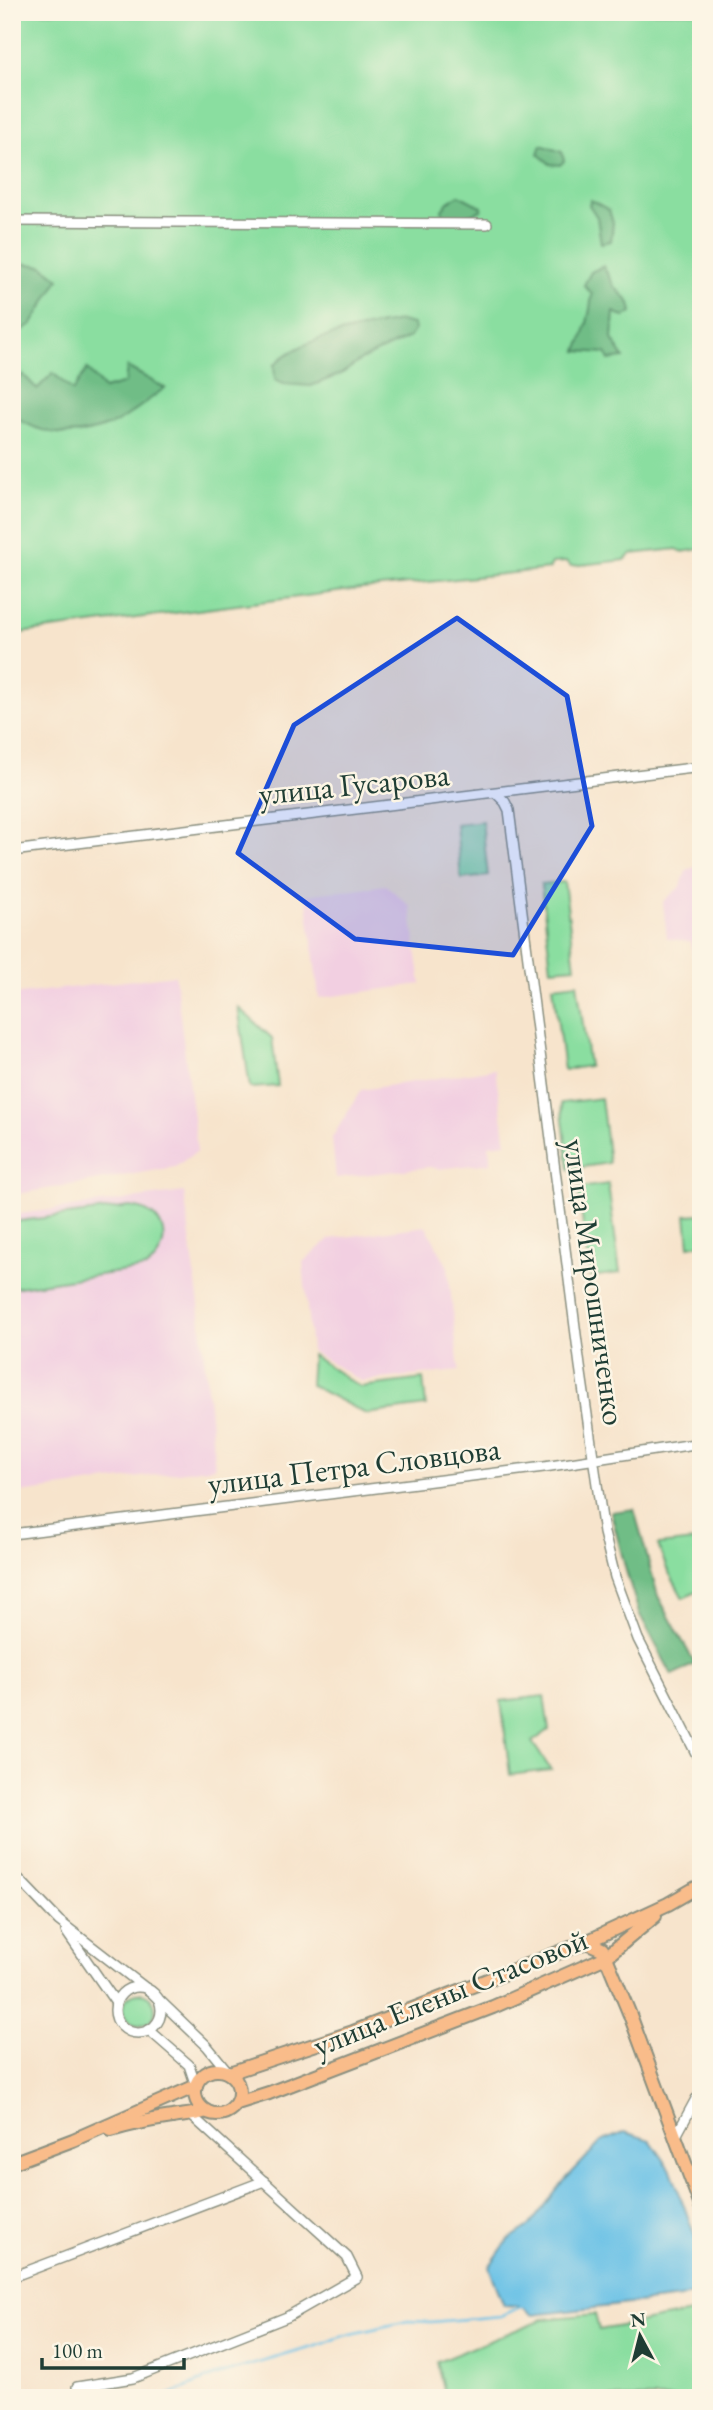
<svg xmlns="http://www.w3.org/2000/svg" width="713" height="2410" viewBox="0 0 713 2410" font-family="'EB Garamond',serif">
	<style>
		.built { fill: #f2cfe1 }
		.green { fill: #8adea0; stroke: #548e6a; stroke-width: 2 }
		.forest { fill: #6fbd86; stroke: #477d5d; stroke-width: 2 }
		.water { fill: #69c1e6; stroke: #447f8d; stroke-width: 2 }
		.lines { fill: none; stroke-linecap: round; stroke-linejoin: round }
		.stream { stroke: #69c1e6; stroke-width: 2.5 }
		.minor-casing { stroke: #8b9080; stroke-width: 12 }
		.major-casing { stroke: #8b9080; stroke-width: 16 }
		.minor { stroke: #fff; stroke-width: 9 }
		.major { stroke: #f9bc8a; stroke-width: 12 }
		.marked { fill: #1d4ed8; fill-opacity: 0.2; stroke: #1d4ed8; stroke-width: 5; stroke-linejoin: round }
		.labels { text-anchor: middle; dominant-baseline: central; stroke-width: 5; stroke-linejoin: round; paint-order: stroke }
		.street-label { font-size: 32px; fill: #1f3d34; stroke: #fcf5e5 }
	</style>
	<rect width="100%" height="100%" fill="#fcf5e5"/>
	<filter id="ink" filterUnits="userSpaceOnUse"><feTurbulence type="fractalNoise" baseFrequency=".0143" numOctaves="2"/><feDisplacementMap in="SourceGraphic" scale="14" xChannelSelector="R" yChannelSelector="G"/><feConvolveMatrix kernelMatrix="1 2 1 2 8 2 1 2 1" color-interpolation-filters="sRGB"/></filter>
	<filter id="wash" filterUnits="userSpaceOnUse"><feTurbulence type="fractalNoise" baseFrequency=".00686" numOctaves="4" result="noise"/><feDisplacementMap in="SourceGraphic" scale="28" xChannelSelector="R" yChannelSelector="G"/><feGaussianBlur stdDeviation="1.57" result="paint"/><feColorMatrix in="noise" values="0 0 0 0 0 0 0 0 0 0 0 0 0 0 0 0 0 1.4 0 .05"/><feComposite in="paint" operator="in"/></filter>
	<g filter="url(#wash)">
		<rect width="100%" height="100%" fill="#f7e4cc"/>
		<!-- built -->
		<g class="built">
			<path d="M701,864V980H697L691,942L667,938L663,902L681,886L686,871Z"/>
			<path d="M386,885L410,906L421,984L319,998L306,895Z"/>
			<path d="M175,975L197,1151L175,1167L12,1195V995Z"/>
			<path d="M495,1069L506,1143L489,1145L491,1163L438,1169L430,1167L336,1178L332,1138L361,1090Z"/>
			<path d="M184,1192L199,1305L215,1467L12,1494V1215Z"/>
			<path d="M426,1226L448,1267L459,1371L361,1381L311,1351L303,1262L329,1239Z"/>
		</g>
		<!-- green -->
		<g class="green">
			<path d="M12,12H701V549L682,552L677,549L631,554L625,560L571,566L567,562L552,563L549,569L352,590L12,634Z"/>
			<path d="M482,821L488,876L461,879L456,824Z"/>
			<path d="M564,882L575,967L551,969L541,884Z"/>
			<path d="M577,983L589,1066L564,1070L553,986Z"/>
			<path d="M238,1007L272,1038L278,1086L250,1088Z"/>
			<path d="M601,1098L609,1163L569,1169L561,1103Z"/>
			<path d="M608,1184L620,1273L590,1277L578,1188Z"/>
			<path d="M130,1207C167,1210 175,1247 146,1268L12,1288V1222Z"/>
			<path d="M701,1214V1244L689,1246L686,1215Z"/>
			<path d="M312,1355L360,1387L423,1379L426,1406L366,1414L310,1385Z"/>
			<path d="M701,1540V1590L683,1598L667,1569L658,1545Z"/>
			<path d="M544,1696L549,1730L532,1742L551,1770L510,1775L501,1701Z"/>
			<circle cx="139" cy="2009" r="16"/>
			<path d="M701,2311V2398H445L437,2362L543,2319L595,2314L599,2330Z"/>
		</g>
		<!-- forest -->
		<g class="forest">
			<path d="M541,145L562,152L564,161L560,165L550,164L538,154Z"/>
			<path d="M459,195L482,207L481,210C469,215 456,221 443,216L442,210L448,202Z"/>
			<path d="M591,200L609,210L613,223L611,241L601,243L597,217L589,205Z"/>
			<path d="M12,262L43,266L59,279L32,324L12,336Z"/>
			<path d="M603,266L614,286L630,303L632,312L624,317L614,312L612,339L624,358L609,360L606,353L577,351C586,332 590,315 592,294L584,285L591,272Z"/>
			<path d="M400,321L413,324L415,329L410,337L361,360L341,374L311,386L284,384L275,380L274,365C303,336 360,328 400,321Z"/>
			<path d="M127,367L165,388C149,399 128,418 111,425C75,439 43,437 12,415V387L23,374L37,389L53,373L73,391L87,369L104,389L125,383Z"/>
			<path d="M634,1509L658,1596L695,1664L672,1675L639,1613L626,1571L611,1512Z"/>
		</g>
		<!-- water -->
		<path class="water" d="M625,2132L650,2140L671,2170L701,2253V2291L681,2298L533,2315L521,2306L504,2305L489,2267L508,2240L529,2226L564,2181L601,2142Z"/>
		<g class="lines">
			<!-- stream -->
			<path class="stream" d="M162,2398L214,2376L323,2344L343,2336L408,2321L431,2322L501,2316L522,2306"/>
		</g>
	</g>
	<g filter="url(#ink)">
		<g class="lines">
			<!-- minor casing -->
			<g class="minor-casing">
				<g id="minor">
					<path d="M12,221L487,224"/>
					<path d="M496,793L505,802L509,810L580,1366L604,1533L615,1577L638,1639L701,1763"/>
					<path d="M12,851L701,767"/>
					<path d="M12,1534L544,1467L701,1443"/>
					<path d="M12,1872L59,1921L152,1993L207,2046L229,2073"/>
					<path d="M66,1931L116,2003"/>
					<circle cx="138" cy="2010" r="23"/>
					<path d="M149,2030L189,2065L196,2086"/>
					<path d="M676,2136L696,2099L701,2096"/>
					<path d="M12,2277L264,2181"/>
					<path d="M77,2387L133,2378L287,2317L357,2277L347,2257L192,2116"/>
				</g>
			</g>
			<!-- major casing -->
			<g class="major-casing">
				<g id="major">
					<path d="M586,1942L602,1949L606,1957L630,2015L701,2206"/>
					<circle cx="217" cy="2092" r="22"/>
					<path d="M229,2073L353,2032L586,1942L668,1904L701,1885"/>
					<path d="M237,2103L269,2093L493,2007L606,1957L655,1916"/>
					<path d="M111,2130C131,2124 151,2120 172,2117C184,2115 194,2115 206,2111"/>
					<path d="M12,2163L73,2140L196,2086"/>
				</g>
			</g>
			<!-- minor -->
			<use href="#minor" class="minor"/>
			<!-- major -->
			<use href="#major" class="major"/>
		</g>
	</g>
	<!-- marked area -->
	<path class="marked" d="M457,618L567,696L592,826L513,955L355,939L238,853L294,725Z"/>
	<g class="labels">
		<!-- street labels -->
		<g class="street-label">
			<text transform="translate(354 784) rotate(-6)">улица Гусарова</text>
			<text transform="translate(595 1282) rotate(82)">улица Мирошниченко</text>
			<text transform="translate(354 1466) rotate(-7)">улица Петра Словцова</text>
			<text transform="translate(450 1992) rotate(-22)">улица Елены Стасовой</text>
		</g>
	</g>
	<!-- margin -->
	<rect width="713" height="2410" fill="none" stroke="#fcf5e5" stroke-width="42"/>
	<!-- north arrow -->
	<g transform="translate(640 2336) rotate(353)" stroke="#fcf5e5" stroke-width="5" paint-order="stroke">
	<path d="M0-5L12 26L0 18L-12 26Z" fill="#1f3d34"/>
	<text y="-10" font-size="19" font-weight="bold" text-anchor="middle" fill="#1f3d34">N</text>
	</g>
	<!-- scale -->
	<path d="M42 2358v10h142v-10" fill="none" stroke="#1f3d34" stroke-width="3.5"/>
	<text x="52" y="2358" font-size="21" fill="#1f3d34" stroke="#fcf5e5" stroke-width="5" paint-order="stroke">100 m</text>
</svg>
